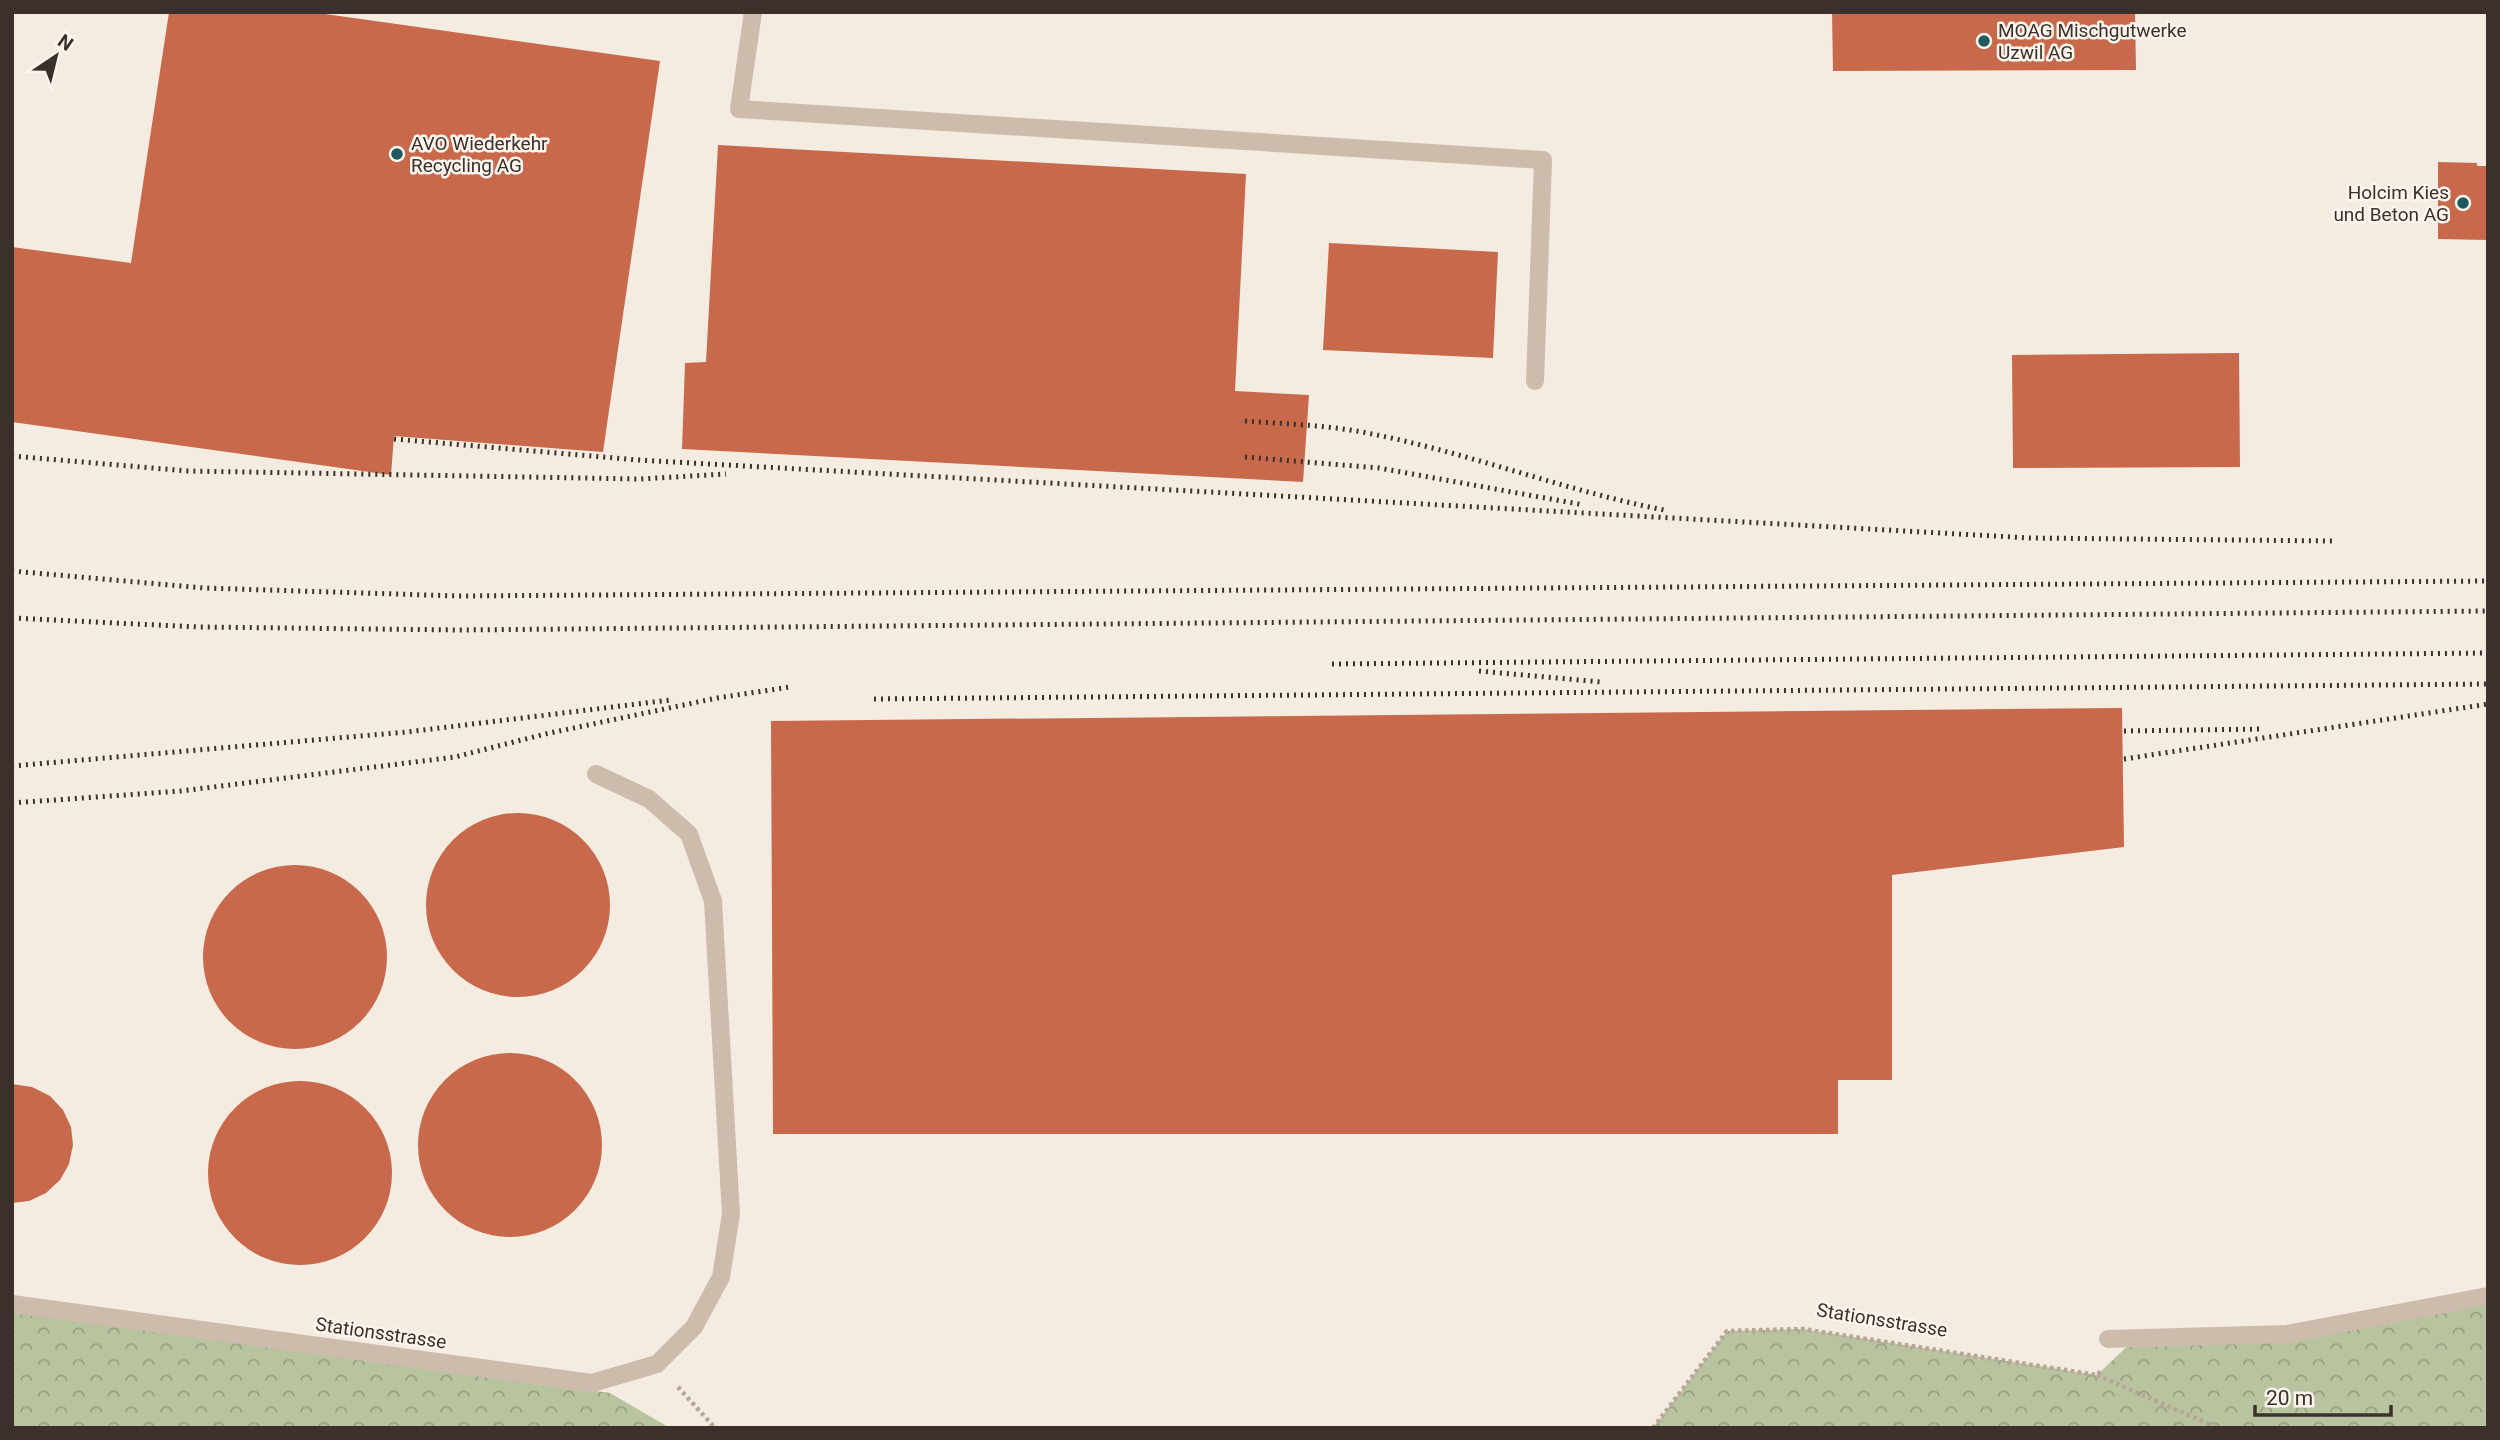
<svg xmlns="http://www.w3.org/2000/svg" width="2500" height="1440" viewBox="0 0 2500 1440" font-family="Roboto,sans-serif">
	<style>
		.forest { fill: url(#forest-crowns) }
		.building { fill: #c8694b }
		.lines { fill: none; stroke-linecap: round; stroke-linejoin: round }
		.path { stroke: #b9a596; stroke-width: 4.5; stroke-dasharray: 3.5 3.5; stroke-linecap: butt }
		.minor { stroke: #cdbbac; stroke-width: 18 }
		.rail { stroke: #3b302b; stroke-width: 5; stroke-dasharray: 2 5; stroke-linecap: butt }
		.poi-dot { fill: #1f5a5e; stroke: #fbf5ee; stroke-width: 2.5 }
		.labels { text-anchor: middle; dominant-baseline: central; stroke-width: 5; stroke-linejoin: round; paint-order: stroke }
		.poi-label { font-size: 19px; fill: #3b302b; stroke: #fbf5ee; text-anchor: start }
		.street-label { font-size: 19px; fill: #3b302b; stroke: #fbf5ee }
	</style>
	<defs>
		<pattern id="forest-crowns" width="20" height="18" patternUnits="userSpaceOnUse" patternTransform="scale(1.75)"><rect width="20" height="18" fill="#b8c4a0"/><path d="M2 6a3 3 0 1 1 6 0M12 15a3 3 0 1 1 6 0" fill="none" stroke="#97a083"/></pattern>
	</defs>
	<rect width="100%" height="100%" fill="#f4ebe1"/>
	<!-- forest -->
	<g class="forest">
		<path d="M2488,1296V1428H1653L1727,1331L1803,1329L2097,1375L2136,1338L2296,1332Z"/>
		<path d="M12,1309L610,1393L670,1428H12Z"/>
	</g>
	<!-- building -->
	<g class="building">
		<path d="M169,12H311L660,61L603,452L394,436L391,475L12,422V247L131,263Z"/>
		<path d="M1832,12H2135L2136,70L1833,71Z"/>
		<path d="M718,145L1246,174L1235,391L1309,395L1303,482L682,449L685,363L706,362Z"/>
		<path d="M2438,162L2477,163V166H2488V240L2438,239Z"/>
		<path d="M1329,243L1498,252L1493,358L1323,350Z"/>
		<path d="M2239,353L2240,467L2013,468L2012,355Z"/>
		<path d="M2122,708L2124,847L1892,875V1080H1838V1134H773L771,721Z"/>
		<circle cx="518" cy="905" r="92"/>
		<circle cx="295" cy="957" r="92"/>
		<circle cx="510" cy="1145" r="92"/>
		<circle cx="300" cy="1173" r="92"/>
		<path d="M12,1084L32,1087L50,1096L63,1110L71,1127L73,1145L69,1164L60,1180L46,1193L29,1201L12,1203Z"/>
	</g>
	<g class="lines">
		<!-- path -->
		<g class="path">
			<path d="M2097,1375L2218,1428"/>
			<path d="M678,1387L715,1428"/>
			<path d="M1653,1428L1727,1331L1803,1329L2097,1375L2102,1370"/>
		</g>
		<!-- minor -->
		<g class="minor">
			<path d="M753,12L739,109L1543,160L1535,381"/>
			<path d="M12,1304L592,1383L657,1364L694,1327L721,1277L731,1214L713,901L689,834L649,799L596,774"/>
			<path d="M2108,1339L2287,1334L2488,1296"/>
		</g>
		<!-- rail -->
		<g class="rail">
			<path d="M1245,421C1284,424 1324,425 1362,432C1464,451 1562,490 1664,510"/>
			<path d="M394,439L638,460L2030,538L2333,541"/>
			<path d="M12,456L188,471L640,479L726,474"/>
			<path d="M1245,457L1379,468L1584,505"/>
			<path d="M12,571L204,588L459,596L2488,581"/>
			<path d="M12,618L199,627L460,630L2488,611"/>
			<path d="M1332,664L2488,653"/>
			<path d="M1479,671L1601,682"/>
			<path d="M874,699L2488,684"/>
			<path d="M2124,731L2262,729"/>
			<path d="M2124,759L2488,704"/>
			<path d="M12,766L407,732L670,700"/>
			<path d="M12,803L181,791L455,757L545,734L717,698L790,687"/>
		</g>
	</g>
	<!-- markers -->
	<g class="poi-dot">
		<circle cx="1984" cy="41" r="7"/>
		<circle cx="397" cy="154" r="7"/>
		<circle cx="2463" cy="203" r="7"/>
	</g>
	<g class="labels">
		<!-- poi labels -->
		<g class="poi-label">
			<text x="1998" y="30">MOAG Mischgutwerke<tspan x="1998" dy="22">Uzwil AG</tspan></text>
			<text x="411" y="143">AVO Wiederkehr<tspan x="411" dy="22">Recycling AG</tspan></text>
			<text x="2449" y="192" text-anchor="end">Holcim Kies<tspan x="2449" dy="22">und Beton AG</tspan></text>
		</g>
		<!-- street labels -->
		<g class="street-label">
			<text transform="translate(1882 1320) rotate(9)">Stationsstrasse</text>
			<text transform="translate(381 1333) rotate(8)">Stationsstrasse</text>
		</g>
	</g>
	<!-- border -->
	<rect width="2500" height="1440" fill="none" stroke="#3b302b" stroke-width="28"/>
	<!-- north arrow -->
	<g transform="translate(56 56) rotate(35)" stroke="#fbf5ee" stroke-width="5" paint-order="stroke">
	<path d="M0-5L12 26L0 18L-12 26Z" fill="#3b302b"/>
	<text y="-10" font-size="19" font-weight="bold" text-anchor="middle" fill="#3b302b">N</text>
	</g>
	<!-- scale -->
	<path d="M2255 1405v10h136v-10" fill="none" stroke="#3b302b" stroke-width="3.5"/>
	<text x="2266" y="1405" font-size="21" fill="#3b302b" stroke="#fbf5ee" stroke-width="5" paint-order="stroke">20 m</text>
</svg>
